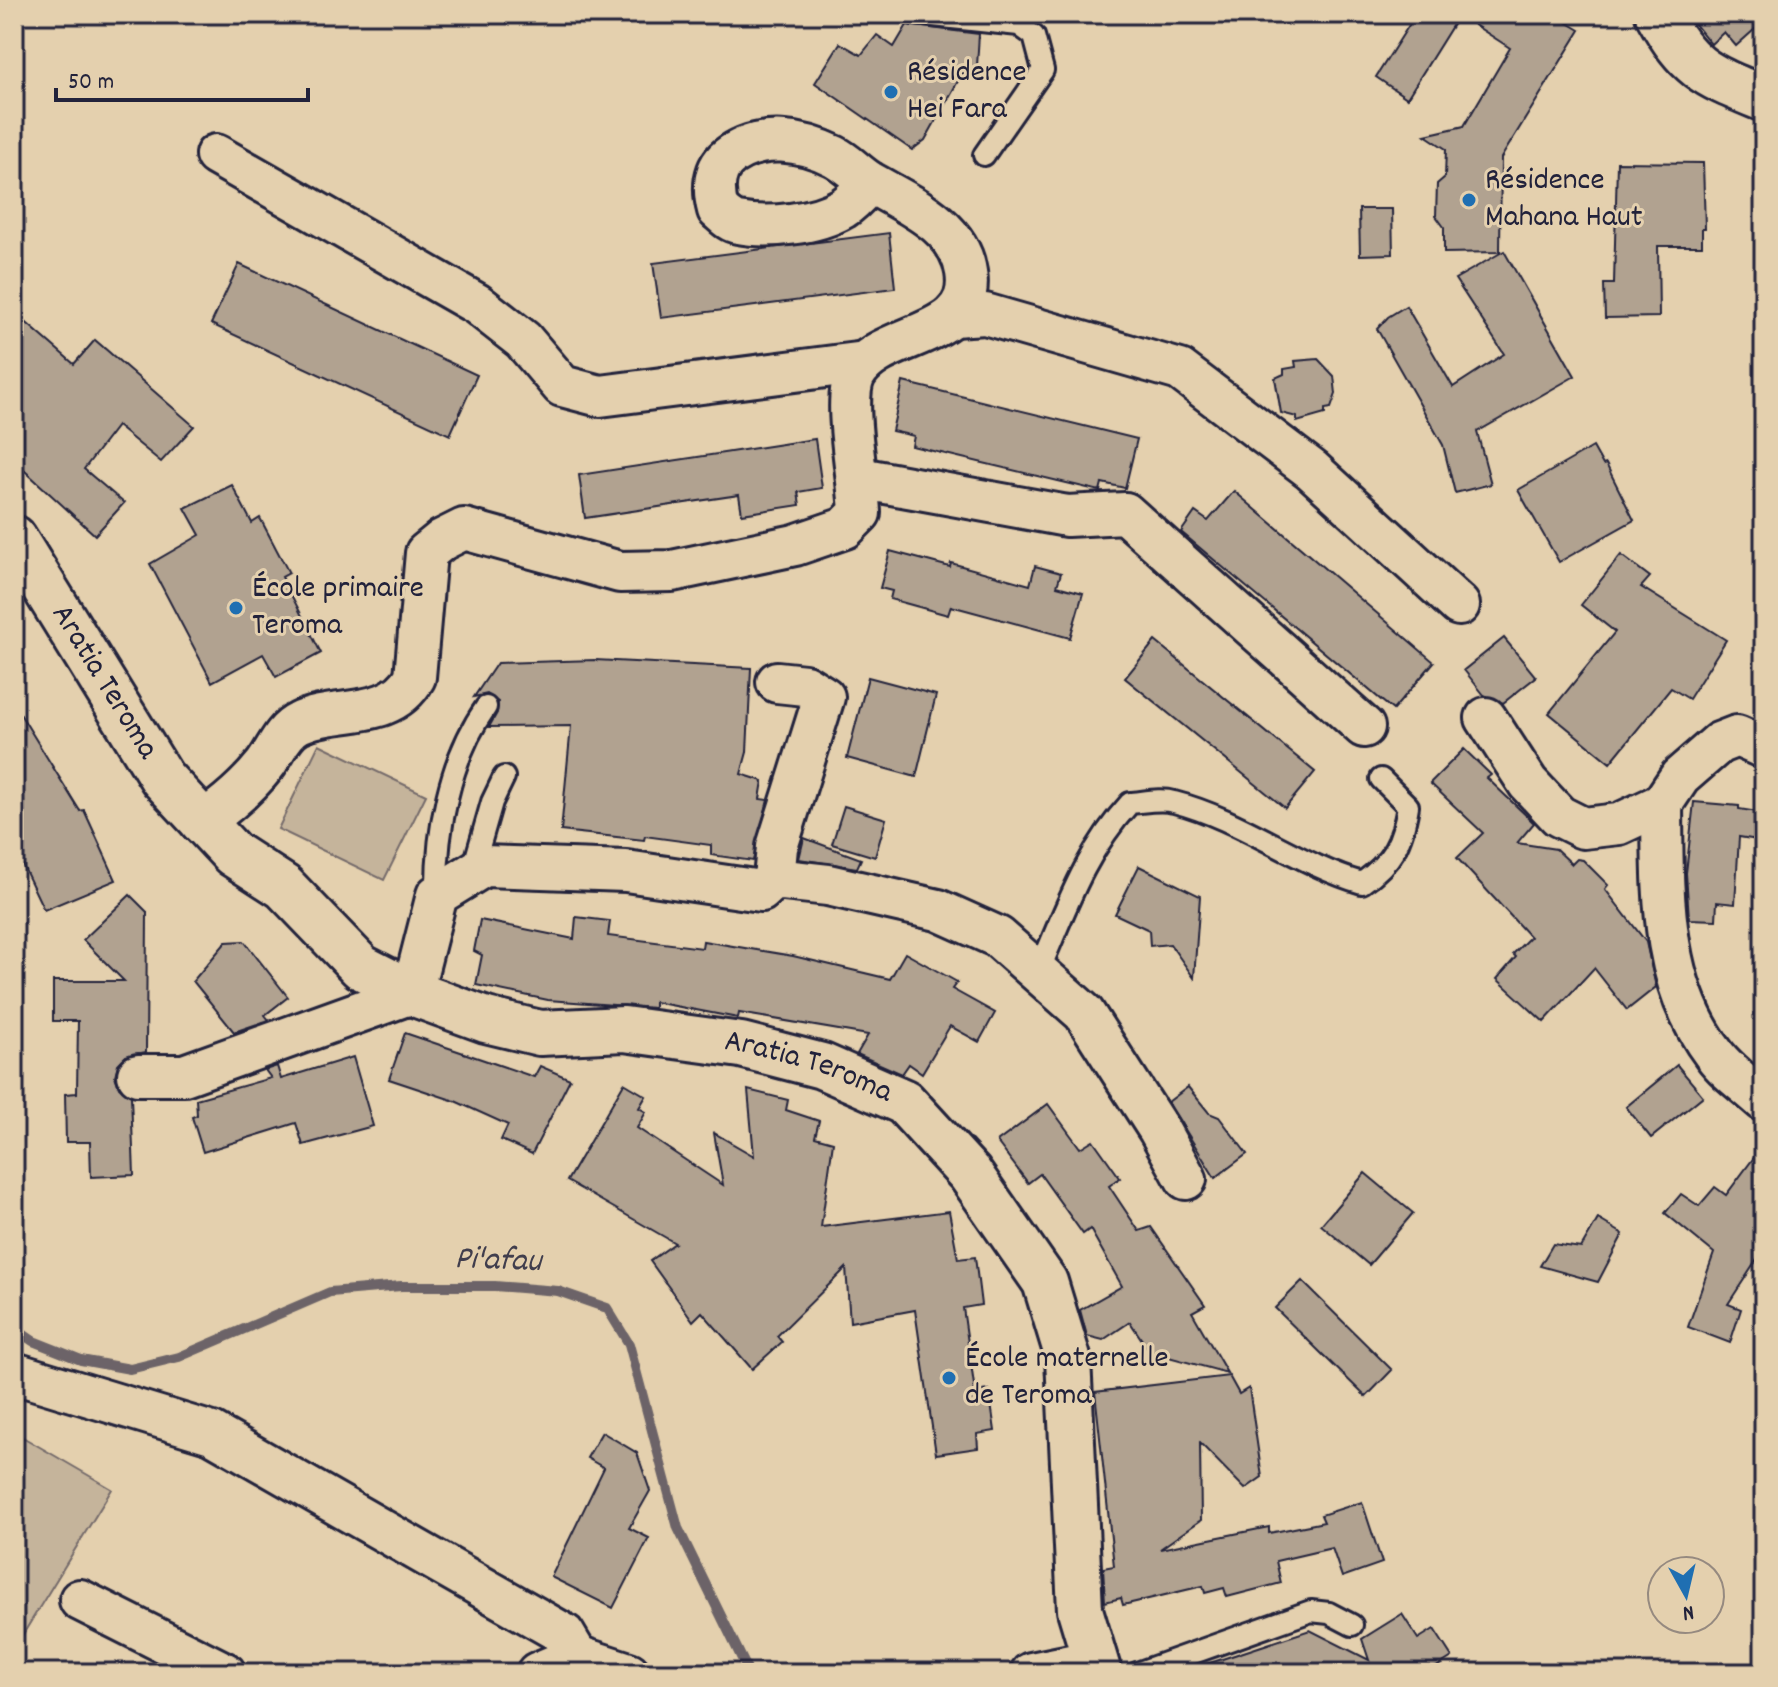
<svg xmlns="http://www.w3.org/2000/svg" width="1778" height="1687" viewBox="0 0 1778 1687" font-family="Dekko,sans-serif">
	<style>
		.green { fill: #c5b49b; stroke: #746b6b; stroke-width: 2 }
		.lines { fill: none; stroke-linecap: round; stroke-linejoin: round }
		.stream { stroke: #6c6467; stroke-width: 10 }
		.building { fill: #b1a290; stroke: #22223b; stroke-width: 2 }
		.lane-casing { stroke: #22223b; stroke-width: 26 }
		.street-casing { stroke: #22223b; stroke-width: 46 }
		.secondary-casing { stroke: #22223b; stroke-width: 50 }
		.lane { stroke: #e4d0ae; stroke-width: 20 }
		.street { stroke: #e4d0ae; stroke-width: 40 }
		.secondary { stroke: #e4d0ae; stroke-width: 44 }
		.poi-dot { fill: #1f6fb2; stroke: #e4d0ae; stroke-width: 3 }
		.labels { text-anchor: middle; dominant-baseline: central; stroke-width: 6; stroke-linejoin: round; paint-order: stroke }
		.poi-label { font-size: 32px; fill: #22223b; stroke: #e4d0ae; text-anchor: start }
		.street-label { font-size: 32px; fill: #22223b; stroke: #e4d0ae }
		.water-label { font-size: 34px; font-style: italic; fill: #413e4d; stroke: #e4d0ae }
	</style>
	<rect width="100%" height="100%" fill="#e4d0ae"/>
	<filter id="ink" filterUnits="userSpaceOnUse"><feTurbulence type="fractalNoise" baseFrequency=".0125" numOctaves="2"/><feDisplacementMap in="SourceGraphic" scale="16" xChannelSelector="R" yChannelSelector="G"/><feConvolveMatrix kernelMatrix="1 2 1 2 8 2 1 2 1" color-interpolation-filters="sRGB"/></filter>
	<g filter="url(#ink)">
		<!-- green -->
		<g class="green">
			<path d="M319,744L426,795L384,880L278,829Z"/>
			<path d="M14,1432L112,1489L14,1649Z"/>
		</g>
		<g class="lines">
			<!-- stream -->
			<path class="stream" d="M14,1328L33,1341L81,1360L130,1369L179,1357L330,1292L401,1286H495L558,1291L607,1308L629,1344L678,1528L749,1673"/>
		</g>
		<!-- building -->
		<g class="building">
			<path d="M1416,14H1553L1580,30L1501,158L1500,252L1444,253V227L1436,216L1437,184L1445,177L1446,149L1425,135L1464,126L1510,48L1459,15L1407,98L1376,77Z"/>
			<path d="M1687,14H1764V21L1736,46L1724,32L1711,44Z"/>
			<path d="M907,25L979,34L977,66L962,74L925,140L912,150L815,83L840,43L861,55L877,35L894,47Z"/>
			<path d="M1617,162L1703,163L1705,228H1702V246H1658L1659,317L1605,318L1604,284H1614Z"/>
			<path d="M1359,209H1392L1393,254L1360,255Z"/>
			<path d="M889,233L895,288L661,318L653,263Z"/>
			<path d="M1504,251L1575,376L1477,432L1491,484L1455,493L1443,445L1377,329L1388,317L1406,306L1453,387L1504,354L1455,279Z"/>
			<path d="M239,264L477,375L450,435L211,324Z"/>
			<path d="M14,312L74,364L95,340L194,426L161,462L117,426L84,469L124,503L95,535L14,461Z"/>
			<path d="M1318,359L1334,376L1336,394L1331,408L1325,409V414L1297,422V417L1281,413L1275,378L1284,374V369L1296,367L1295,361Z"/>
			<path d="M903,382L1137,439L1125,488L1102,483L1100,491L912,446L914,436L892,431Z"/>
			<path d="M815,439L822,488L798,492L800,505L742,514L739,495L585,518L579,475Z"/>
			<path d="M1593,447L1603,465L1606,464L1634,520L1559,562L1518,490Z"/>
			<path d="M232,485L252,523L260,518L289,573L282,577L321,653L276,677L263,654L212,682L150,564L200,535L185,508Z"/>
			<path d="M1234,491L1434,662L1393,710L1181,532L1195,512L1208,521Z"/>
			<path d="M890,551L950,567L951,563L1030,585L1035,566L1061,573L1057,586L1083,593L1070,638L951,606L948,615L890,599L892,591L880,588Z"/>
			<path d="M1621,555L1650,577L1641,587L1726,640L1689,699L1671,688L1610,763L1549,713L1615,632L1581,605Z"/>
			<path d="M1504,638L1536,677L1503,703L1484,695L1464,670Z"/>
			<path d="M1155,641L1315,772L1285,808L1125,678Z"/>
			<path d="M595,660L751,668L747,752L741,774L763,781L760,799L768,800L753,861L711,855V845L645,836L644,840L561,831L571,726L489,727L497,713L498,702L487,694L474,697L497,663Z"/>
			<path d="M868,677L936,695L916,777L847,758Z"/>
			<path d="M14,704L80,811L84,810L116,880L44,910L14,847Z"/>
			<path d="M1464,749L1491,775L1487,778L1534,823L1517,843L1556,849L1572,864L1577,859L1583,860L1608,885L1605,889L1646,942L1656,987L1627,1010L1594,968L1544,1022L1497,979L1516,957L1513,954L1530,937L1457,858L1483,833L1430,783Z"/>
			<path d="M1694,802L1739,806V809L1764,813V841L1739,837L1735,904L1717,902L1716,920L1689,919L1686,873Z"/>
			<path d="M844,806L886,819L875,857L832,844Z"/>
			<path d="M804,838L861,859L857,868L799,859Z"/>
			<path d="M1139,866L1200,896L1194,978L1170,944L1150,946L1149,930L1115,914Z"/>
			<path d="M130,895L147,912L146,1052L126,1056L118,1064L115,1076L119,1087L131,1096L134,1175L91,1177L90,1142H66L65,1094L77,1093L78,1021H53V981H124L83,940Z"/>
			<path d="M576,917L610,921L608,936L702,948L703,941L793,956L890,979L905,953L957,982L952,989L995,1013L979,1042L950,1026L922,1073L909,1064L902,1074L857,1054L868,1035L739,1013L738,1018L654,1002V1008L548,1000L476,985L482,955L474,951L480,920L574,939Z"/>
			<path d="M244,941L288,997L265,1015L269,1020L234,1032L193,981L226,942Z"/>
			<path d="M405,1033L534,1077L540,1066L570,1079L532,1154L501,1140L508,1125L455,1101L389,1079Z"/>
			<path d="M353,1057L373,1126L303,1145L296,1123L203,1152L192,1117L197,1115L196,1099L271,1078L265,1070L277,1066L281,1079Z"/>
			<path d="M1677,1065L1703,1096L1651,1138L1626,1107Z"/>
			<path d="M624,1083L646,1096L639,1108L646,1112L637,1128L723,1185L714,1133L754,1156L748,1090L788,1100L786,1110L819,1121L815,1137L833,1142L821,1227L949,1211L958,1259L975,1257L981,1305L963,1308L975,1392L989,1390L995,1431L977,1434L978,1448L936,1454L915,1310L850,1322L846,1268L777,1336L782,1342L752,1369L702,1312L693,1321L650,1261L675,1243L567,1181Z"/>
			<path d="M1188,1087L1209,1113L1219,1117L1247,1154L1215,1178L1168,1102Z"/>
			<path d="M1048,1104L1080,1148L1093,1140L1120,1178L1109,1186L1139,1231L1151,1227L1205,1305L1192,1312L1227,1373L1150,1352L1130,1322L1103,1340L1087,1336L1080,1310L1122,1286L1090,1229L1083,1234L1040,1174L1028,1183L997,1142Z"/>
			<path d="M1764,1144V1249L1728,1304L1741,1309L1730,1343L1688,1327L1714,1253L1665,1213L1681,1194L1699,1206L1715,1187L1726,1195Z"/>
			<path d="M1365,1173L1413,1213L1369,1265L1321,1225Z"/>
			<path d="M1598,1219L1623,1234L1598,1282L1540,1266L1553,1244L1581,1248Z"/>
			<path d="M1302,1281L1392,1370L1366,1397L1275,1308Z"/>
			<path d="M1229,1376L1239,1394L1249,1388L1262,1477L1245,1489L1200,1443L1201,1520L1160,1549L1269,1527V1533L1324,1522L1321,1515L1362,1502L1382,1563L1342,1577L1332,1548L1276,1561L1281,1583L1227,1597L1224,1588L1205,1593L1203,1586L1123,1605L1121,1598L1105,1602L1103,1568L1114,1566L1095,1392Z"/>
			<path d="M602,1432L637,1453L650,1491L629,1528L649,1538L613,1608L551,1577L604,1468L587,1458Z"/>
			<path d="M1402,1614L1418,1639L1434,1629L1452,1657L1427,1673H1196L1195,1668L1310,1630L1369,1660L1362,1639Z"/>
		</g>
		<g class="lines">
			<!-- lane casing -->
			<g class="lane-casing">
				<g id="lane">
					<path d="M914,14L1019,25L1034,36L1043,70L984,155"/>
					<path d="M472,872L492,802L504,777"/>
					<path d="M437,895C436,833 449,759 486,707"/>
					<path d="M1038,973C1065,911 1084,853 1130,803C1144,802 1161,798 1174,802C1241,819 1297,864 1362,883C1393,861 1402,843 1408,806L1381,779"/>
					<path d="M1137,1673L1311,1611L1329,1613L1352,1625"/>
				</g>
			</g>
			<!-- street casing -->
			<g class="street-casing">
				<g id="street">
					<path d="M216,155L477,304L523,340L562,386L600,396L865,362"/>
					<path d="M953,316L985,314L1180,370L1312,470L1459,605"/>
					<path d="M859,478L1067,516L1125,513L1364,727"/>
					<path d="M1486,718L1528,783L1559,816L1583,828L1619,824L1662,804L1680,777L1719,743L1737,736L1764,748"/>
					<path d="M1662,804C1663,889 1659,982 1714,1054C1727,1072 1748,1086 1764,1101"/>
					<path d="M201,823C224,807 247,788 265,765C276,751 282,731 299,723C334,705 390,722 415,677L426,553L442,540L464,529L620,572L672,571L795,545L845,528L860,513C859,480 842,400 855,375C879,330 977,341 966,272C959,224 905,203 868,181C856,173 846,162 834,156C801,140 762,134 731,155C712,168 713,191 718,210C724,215 730,222 738,223C768,229 816,224 843,208C854,201 861,192 870,182"/>
					<path d="M774,879L777,847L824,697L805,685L777,682"/>
					<path d="M138,1075H184L412,993L437,895L484,866L626,871L761,891L774,879L828,885L938,910L998,937L1084,1013L1159,1130L1186,1179"/>
					<path d="M14,1373L212,1433L564,1634L577,1656"/>
					<path d="M80,1600L225,1673"/>
					<path d="M537,1673L577,1656L629,1673"/>
					<path d="M1031,1673L1095,1660"/>
				</g>
			</g>
			<!-- secondary casing -->
			<g class="secondary-casing">
				<g id="secondary">
					<path d="M1658,14C1689,70 1706,75 1764,99"/>
					<path id="s1" d="M14,538L162,778L233,854L284,887L361,967L412,993L486,1020L540,1033L624,1029L741,1045L822,1066L904,1102L970,1174L1045,1282L1068,1358L1080,1610L1099,1673"/>
				</g>
			</g>
			<!-- lane -->
			<use href="#lane" class="lane"/>
			<!-- street -->
			<use href="#street" class="street"/>
			<!-- secondary -->
			<use href="#secondary" class="secondary"/>
		</g>
	</g>
	<!-- markers -->
	<g class="poi-dot">
		<circle cx="891" cy="92" r="8"/>
		<circle cx="1469" cy="200" r="8"/>
		<circle cx="236" cy="608" r="8"/>
		<circle cx="949" cy="1378" r="8"/>
	</g>
	<g class="labels">
		<!-- poi labels -->
		<g class="poi-label">
			<text x="907" y="74">Résidence<tspan x="907" dy="37">Hei Fara</tspan></text>
			<text x="1485" y="182">Résidence<tspan x="1485" dy="37">Mahana Haut</tspan></text>
			<text x="252" y="590">École primaire<tspan x="252" dy="37">Teroma</tspan></text>
			<text x="965" y="1360">École maternelle<tspan x="965" dy="37">de Teroma</tspan></text>
		</g>
		<!-- street labels -->
		<g class="street-label">
			<text stroke="none"><textPath href="#s1" startOffset="170">Aratia Teroma</textPath></text>
			<text stroke="none"><textPath href="#s1" startOffset="1022">Aratia Teroma</textPath></text>
		</g>
		<!-- water labels -->
		<g class="water-label">
			<text transform="translate(498 1262) rotate(2)">Pi'afau</text>
		</g>
	</g>
	<!-- margin -->
	<rect width="1778" height="1687" fill="none" stroke="#e4d0ae" stroke-width="48"/>
	<rect x="24" y="24" width="1730" height="1639" fill="none" stroke="#22223b" stroke-width="3" filter="url(#ink)"/>
	<!-- north arrow -->
	<g transform="translate(1686 1595) rotate(172)"><circle r="38" fill="#e4d0ae" stroke="#968a80" stroke-width="2"/>
	<path d="M0-6L14 30L0 20L-14 30Z" fill="#1f6fb2"/>
	<text y="-12" font-size="22" font-weight="bold" text-anchor="middle" fill="#22223b">N</text>
	</g>
	<!-- scale -->
	<path d="M56 88v12h252v-12" fill="none" stroke="#22223b" stroke-width="4"/>
	<text x="68" y="88" font-size="24" fill="#22223b" stroke="#e4d0ae" stroke-width="6" paint-order="stroke">50 m</text>
</svg>
